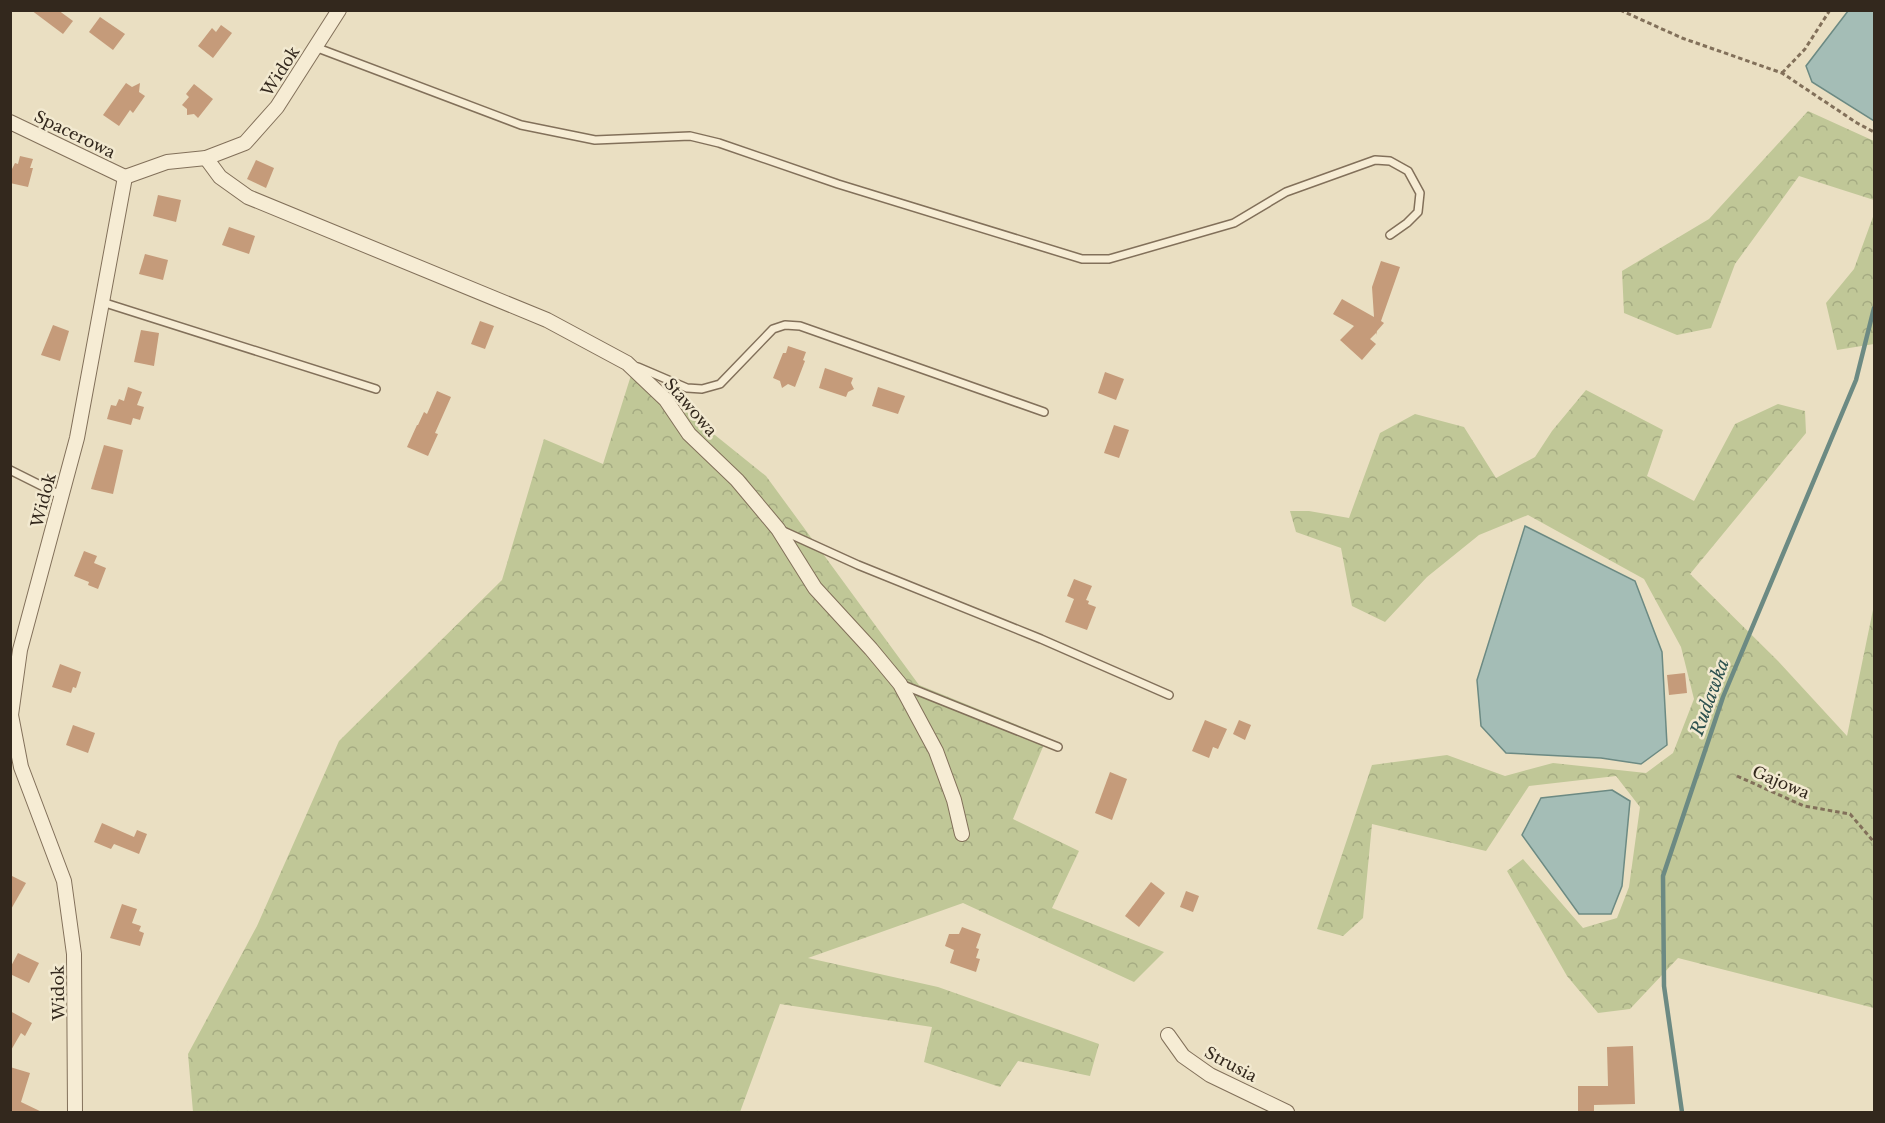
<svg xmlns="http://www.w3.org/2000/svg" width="1885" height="1123" viewBox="0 0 1885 1123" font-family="'Libre Baskerville',serif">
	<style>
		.forest { fill: url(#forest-crowns) }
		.water { fill: #a4bdb6; stroke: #6c8a83; stroke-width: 1.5 }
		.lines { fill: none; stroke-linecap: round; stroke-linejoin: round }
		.stream { stroke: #6c8a83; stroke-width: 4.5 }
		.building { fill: #c59b7a }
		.service-casing { stroke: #82705a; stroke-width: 10 }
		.minor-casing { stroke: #82705a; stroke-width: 16 }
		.path { stroke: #82705a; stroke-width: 3; stroke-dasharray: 4.5 3; stroke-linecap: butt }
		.service { stroke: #f6ecd4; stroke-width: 7 }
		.minor { stroke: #f6ecd4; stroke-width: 14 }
		.labels { text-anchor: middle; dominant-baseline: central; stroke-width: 5; stroke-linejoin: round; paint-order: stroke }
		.street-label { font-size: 16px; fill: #33281d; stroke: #f2e9d0 }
		.water-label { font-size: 18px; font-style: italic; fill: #2e5250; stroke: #f2e9d0 }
	</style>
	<defs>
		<pattern id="forest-crowns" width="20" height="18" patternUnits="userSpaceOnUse" patternTransform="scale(1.5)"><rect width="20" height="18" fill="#c0c797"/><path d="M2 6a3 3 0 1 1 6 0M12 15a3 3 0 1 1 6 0" fill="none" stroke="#a5ab82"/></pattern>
	</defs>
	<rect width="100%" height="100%" fill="#eadfc2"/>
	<!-- forest -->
	<g class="forest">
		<path d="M1808,111L1874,141V200L1799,176L1735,264L1711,328L1677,335L1624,313L1622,271L1709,219Z"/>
		<path d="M1874,214V344L1837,350L1826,303L1854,269Z"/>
		<path d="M633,369L766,476L919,685L1047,737L1013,819L1079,851L1052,908L1164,952L1134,982L963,903L808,958L938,987L1099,1044L1090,1076L1018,1061L1000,1087L924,1062L932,1027L780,1004L740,1112H193L188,1054L257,926L339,741L502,580L544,439L603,464Z"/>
		<path d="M1586,390L1663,430L1647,476L1694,501L1735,424L1778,404L1805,411L1806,433L1690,574L1778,661L1847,736L1874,605V1008L1678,958L1630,1009L1598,1013L1567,976L1507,871L1523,859L1583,928L1617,918L1629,887L1640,807L1616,776L1529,786L1486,851L1372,824L1363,918L1343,936L1317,929L1372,765L1447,755L1505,776L1553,763L1646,773L1673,753L1694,699L1681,647L1644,579L1528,515L1479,535L1427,577L1385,622L1352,606L1341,548L1296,532L1290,511H1309L1349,518L1380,433L1415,414L1464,427L1496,478L1535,457L1552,431Z"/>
	</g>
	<!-- water -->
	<g class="water">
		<path d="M1848,11H1874V121L1812,82L1806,66Z"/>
		<path d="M1525,526L1635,581L1662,652L1667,745L1641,764L1601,758L1506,753L1481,726L1477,680Z"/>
		<path d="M1612,790L1630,801L1622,886L1611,914H1579L1522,835L1541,798Z"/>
	</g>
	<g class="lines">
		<!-- stream -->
		<path class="stream" d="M1682,1112L1664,986L1663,876L1723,697L1856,380L1874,308"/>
	</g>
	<!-- building -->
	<g class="building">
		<path d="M31,10H58L73,21L63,34Z"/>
		<path d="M100,17L125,34L113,50L89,32Z"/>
		<path d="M221,25L232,33L213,58L198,46L212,28L216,32Z"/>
		<path d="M126,83L132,87L140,83L139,92L145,96L133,113L130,110L119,126L103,115Z"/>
		<path d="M194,84L213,99L198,118L194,114L187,115V109L182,105L189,97L186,94Z"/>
		<path d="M20,156L33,159L30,168H33L28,187L10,183V173L15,163L18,164Z"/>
		<path d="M256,160L274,168L266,188L247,179Z"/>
		<path d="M158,195L181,200L176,222L153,216Z"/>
		<path d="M229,227L255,236L249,254L222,245Z"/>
		<path d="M145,254L168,260L163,280L139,274Z"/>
		<path d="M1381,261L1400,267L1381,321L1384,323L1377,331L1376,335V333L1370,339L1376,344L1362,360L1340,340L1354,326L1333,314L1342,299L1374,317L1372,287Z"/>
		<path d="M480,321L494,326L485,349L471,344Z"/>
		<path d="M53,325L69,331L60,361L41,355Z"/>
		<path d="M141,330L159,333L154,366L134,362Z"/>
		<path d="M788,346L806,352L803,360L805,361L795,387L788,384L782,388L780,381L773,378L783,353H786Z"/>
		<path d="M825,368L853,378L851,383L854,389L848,392L846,397L819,388Z"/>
		<path d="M1105,372L1124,379L1116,400L1098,393Z"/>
		<path d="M128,387L142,392L137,405L144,407L140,420L133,418L131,425L107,419L111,405L116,406L119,399L124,401Z"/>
		<path d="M878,387L905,396L898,414L872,406Z"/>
		<path d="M437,391L451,397L435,433L438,434L428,456L407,447L417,425H418L424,412L427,414Z"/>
		<path d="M1114,425L1129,430L1119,458L1104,453Z"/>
		<path d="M104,445L123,450L113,494L91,489Z"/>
		<path d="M84,551L97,556L94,563L106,568L98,589L88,585L89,582L74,576Z"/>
		<path d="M1074,579L1092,586L1086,600L1089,601L1088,604L1096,607L1087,630L1065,622L1074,599L1067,596Z"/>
		<path d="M60,664L81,672L76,688L73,687L71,693L52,687Z"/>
		<path d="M1685,673L1687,693L1669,695L1667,675Z"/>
		<path d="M1205,720L1227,729L1218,749L1213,747L1209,758L1192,751Z"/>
		<path d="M1239,720L1251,725L1245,740L1233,734Z"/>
		<path d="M73,725L95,733L88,753L66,745Z"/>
		<path d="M1110,772L1127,779L1112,820L1095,813Z"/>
		<path d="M102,823L134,837L137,830L147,834L139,854L114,844L111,849L94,842Z"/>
		<path d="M10,875L26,883L10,911Z"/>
		<path d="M1151,882L1165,893L1139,927L1125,916Z"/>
		<path d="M1186,891L1199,896L1193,912L1180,907Z"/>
		<path d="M122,904L137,909L132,923L141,926L139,931L144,933L140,946L110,938Z"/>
		<path d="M962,927L981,934L976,948L979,949L976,958L980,959L976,972L950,963L954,950L945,946L949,934H959Z"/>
		<path d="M18,953L39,963L29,983L10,974V968Z"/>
		<path d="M10,1011L32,1023L25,1036L21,1033L10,1052Z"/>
		<path d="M1633,1046L1635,1104L1594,1105V1113H1578V1086H1608L1607,1047Z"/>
		<path d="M10,1067L30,1073L21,1102L44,1113H10Z"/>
	</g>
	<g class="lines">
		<!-- service casing -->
		<g class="service-casing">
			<g id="service">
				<path d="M315,47L521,125L595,140L690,136L719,143L838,184L1082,259H1109L1234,223L1286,192L1375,160L1390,161L1408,171L1420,193L1418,212L1407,223L1390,235"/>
				<path d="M102,302L376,389"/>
				<path d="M638,367L687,388L702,389L720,384L773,329L785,325L800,326L1044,412"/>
				<path d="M10,470L62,496"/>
				<path d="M781,530L858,565L1041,639L1169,695"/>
				<path d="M903,685L1058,747"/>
			</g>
		</g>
		<!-- minor casing -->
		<g class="minor-casing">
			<g id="minor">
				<path d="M10,122L125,177"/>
				<path d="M206,158L220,177L248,197L547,320L627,363L666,400L689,434L737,480L778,529L815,588L871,649L900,684L936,751L954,800L962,834"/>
				<path d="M125,177L167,162L206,158L245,143L277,107L339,10"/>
				<path d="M1168,1035L1183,1056L1210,1075L1287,1112"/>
				<path d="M75,1112L74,954L64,881L21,767L11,715L20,650L77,438L125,177"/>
			</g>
		</g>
		<!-- path -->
		<g class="path">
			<path d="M1620,10L1682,38L1782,73L1857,123L1874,132"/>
			<path d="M1782,73L1805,49L1830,10"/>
			<path d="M1737,776L1804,806L1850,814L1874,842"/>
		</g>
		<!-- service -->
		<use href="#service" class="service"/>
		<!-- minor -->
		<use href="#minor" class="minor"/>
	</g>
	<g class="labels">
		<!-- street labels -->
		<g class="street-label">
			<text transform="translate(280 71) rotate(-57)">Widok</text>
			<text transform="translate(75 134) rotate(26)">Spacerowa</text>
			<text transform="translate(691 407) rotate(49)">Stawowa</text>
			<text transform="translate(43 500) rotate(-75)">Widok</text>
			<text transform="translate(1781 782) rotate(23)">Gajowa</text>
			<text transform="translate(58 993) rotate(-91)">Widok</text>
			<text transform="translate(1231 1064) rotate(28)">Strusia</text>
		</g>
		<!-- water labels -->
		<g class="water-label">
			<text transform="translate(1710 697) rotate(-70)">Rudawka</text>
		</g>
	</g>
	<!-- border -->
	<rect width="1885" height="1123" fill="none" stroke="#33281d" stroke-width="24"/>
</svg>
